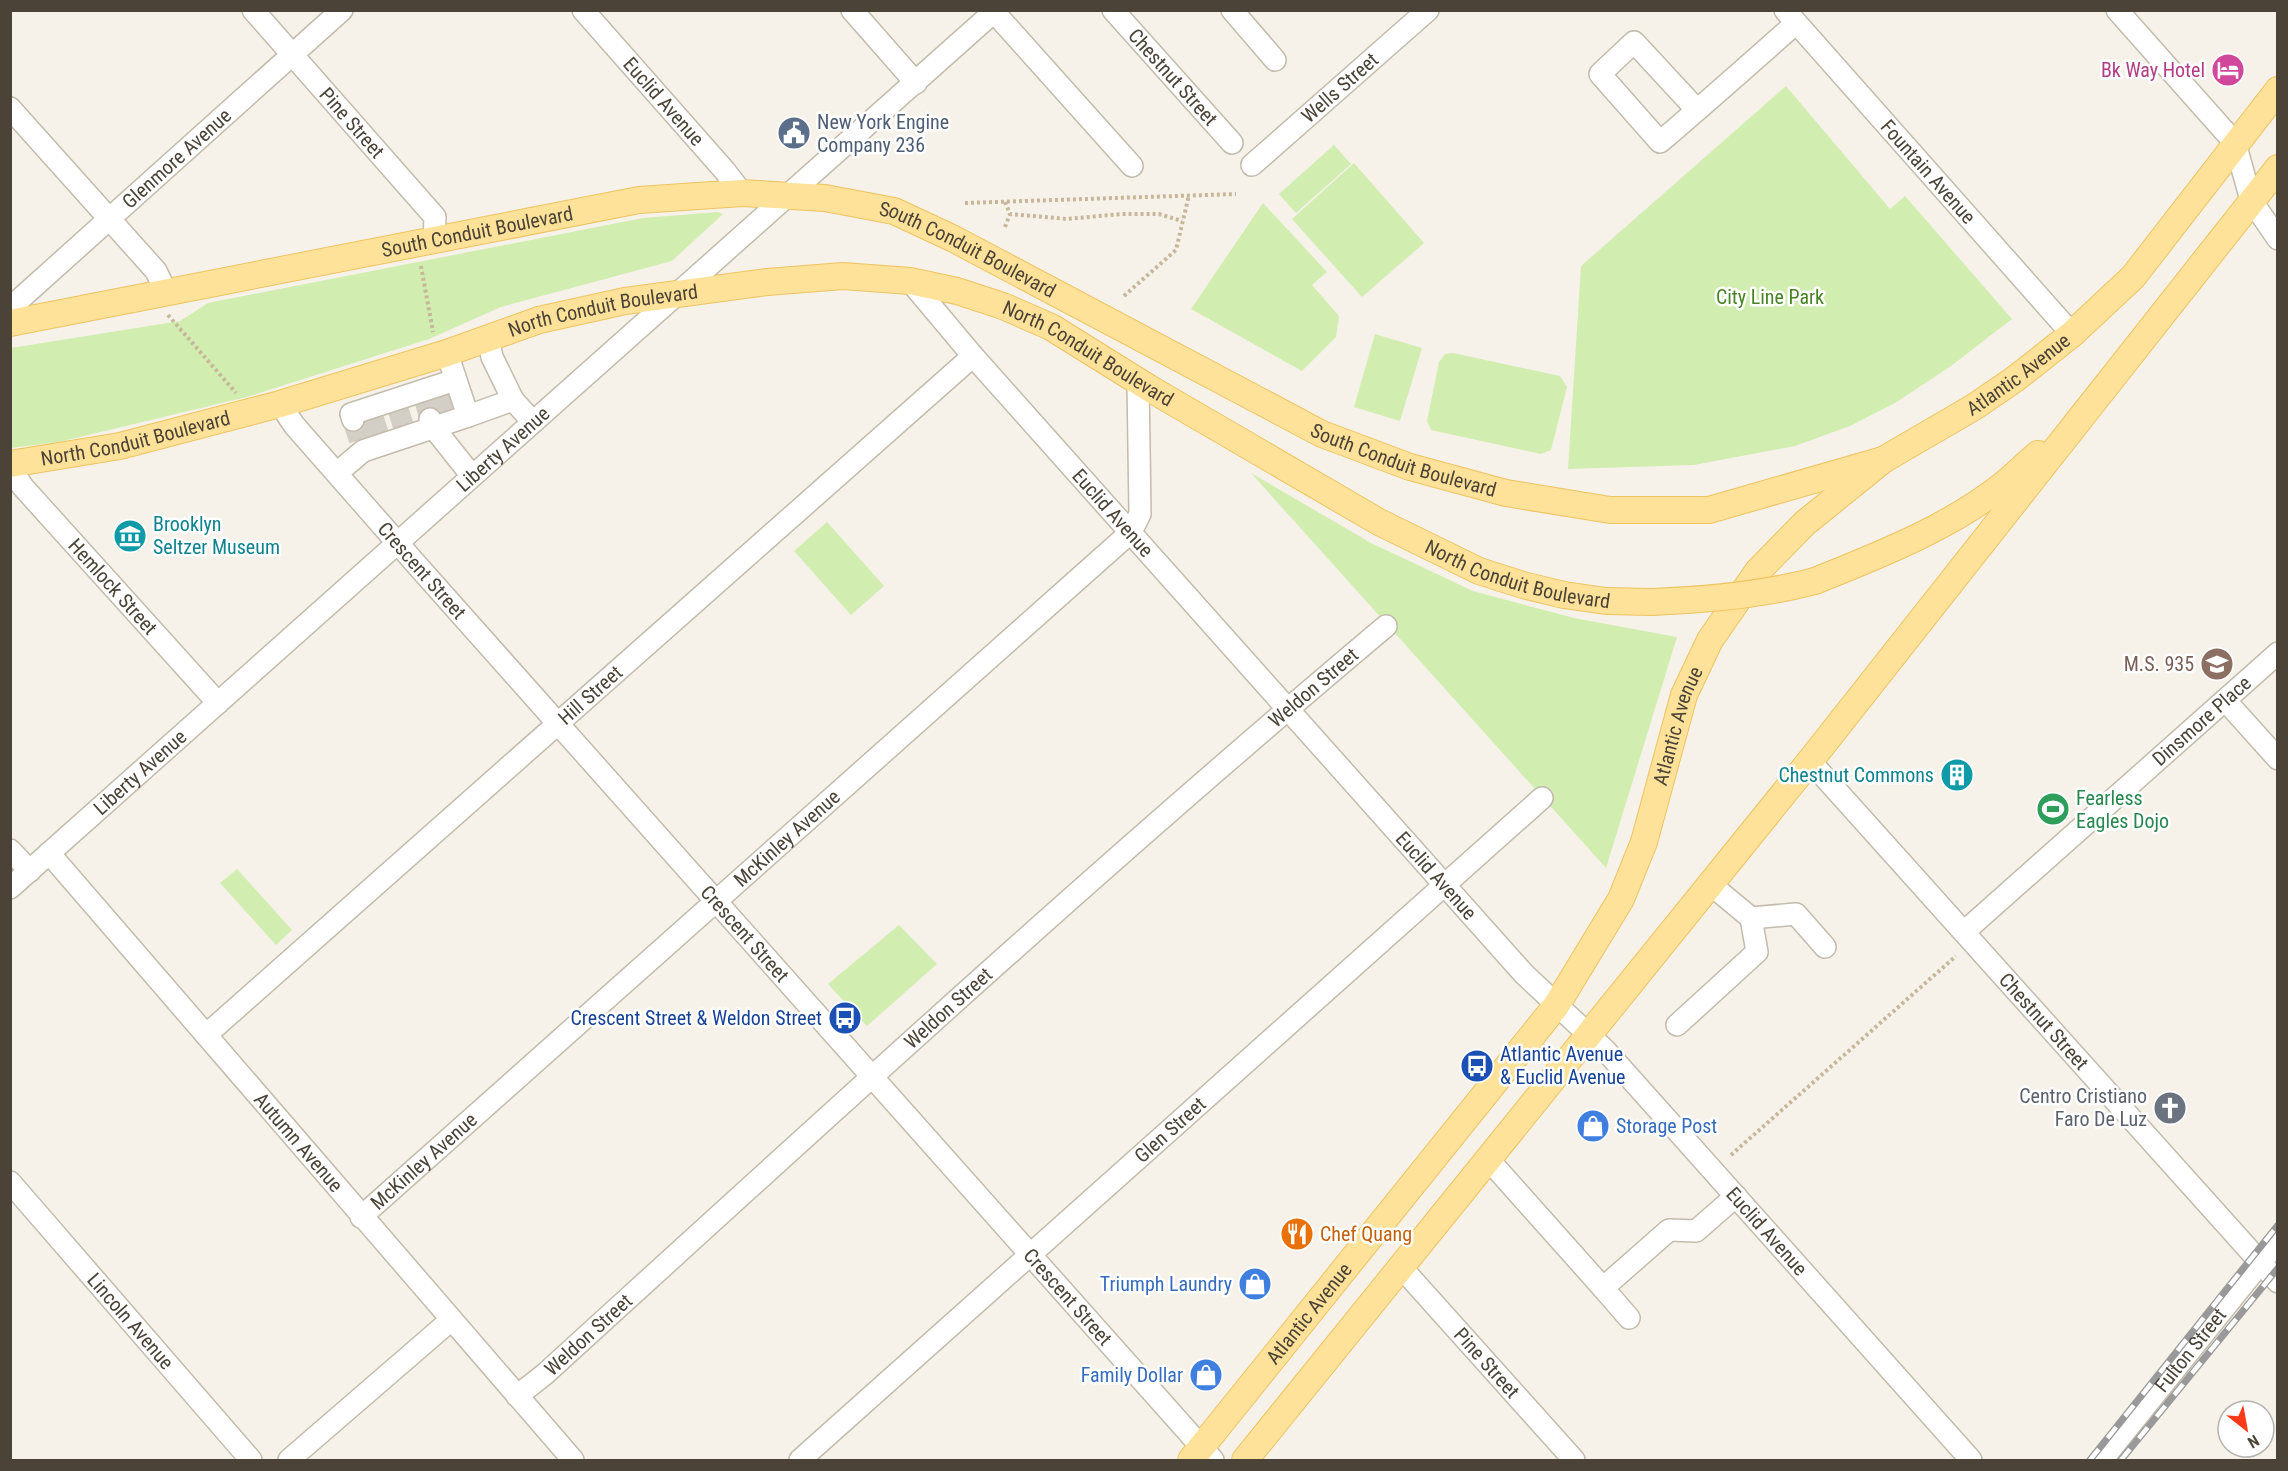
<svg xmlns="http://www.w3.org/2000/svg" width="2288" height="1471" viewBox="0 0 2288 1471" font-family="'Roboto Condensed',sans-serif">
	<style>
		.green { fill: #d2edb0 }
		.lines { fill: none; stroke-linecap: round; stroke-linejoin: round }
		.minor-tunnel { stroke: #d4cfc6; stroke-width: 21; stroke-dasharray: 21 10; stroke-linecap: butt }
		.minor-casing { stroke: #c3bbac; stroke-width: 24 }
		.major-casing { stroke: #eec360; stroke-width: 28 }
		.path { stroke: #c6b79b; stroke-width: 4; stroke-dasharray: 3 3; stroke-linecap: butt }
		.minor { stroke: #fff; stroke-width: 21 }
		.major { stroke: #ffe29a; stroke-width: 26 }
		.rail-casing { stroke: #999; stroke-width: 7 }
		.rail { stroke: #fff; stroke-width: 4.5; stroke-dasharray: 14; stroke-linecap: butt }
		.major-bridge-casing { stroke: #eec360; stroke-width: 28; stroke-linecap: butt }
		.major-bridge { stroke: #ffe29a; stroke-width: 26 }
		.labels { text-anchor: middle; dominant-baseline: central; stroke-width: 5; stroke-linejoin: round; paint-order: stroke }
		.hotel-label { font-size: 20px; fill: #b23c85; stroke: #fff; text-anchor: end }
		.street-label { font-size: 20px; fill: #4b4337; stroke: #fff }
		.service-label { font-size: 20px; fill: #4e5e75; stroke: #fff; text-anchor: start }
		.park-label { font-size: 20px; fill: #488324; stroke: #fff }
		.culture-label { font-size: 20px; fill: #0d838f; stroke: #fff; text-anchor: start }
		.education-label { font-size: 20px; fill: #785e54; stroke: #fff; text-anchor: end }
		.leisure-label { font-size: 20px; fill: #27864d; stroke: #fff; text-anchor: start }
		.transit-label { font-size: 20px; fill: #164399; stroke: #fff; text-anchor: end }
		.worship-label { font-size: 20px; fill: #5b616d; stroke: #fff; text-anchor: end }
		.shop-label { font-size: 20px; fill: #366cbe; stroke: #fff; text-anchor: end }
		.food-label { font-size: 20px; fill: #c56008; stroke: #fff; text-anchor: start }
	</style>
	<rect width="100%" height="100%" fill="#f6f2ea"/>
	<!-- green -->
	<g class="green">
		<path d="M1786,86L1890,209L1905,196L2012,319L1951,366L1895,403L1850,426L1795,446L1694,465L1568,469L1581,266Z"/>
		<path d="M1334,145L1351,164L1296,213L1279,194Z"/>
		<path d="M1354,163L1424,243L1362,297L1292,219Z"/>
		<path d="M1263,203L1327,272L1312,285L1339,316L1336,337L1302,371L1191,309Z"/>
		<path d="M718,212L723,214L672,261L501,307L429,339L247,397L59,442L11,448V348L180,321L208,303L643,218Z"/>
		<path d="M1375,334L1422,348L1400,421L1354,407Z"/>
		<path d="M1453,353L1560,376L1567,387L1551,450L1541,454L1431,430L1427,421L1439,362L1445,354Z"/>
		<path d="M1251,473L1371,543L1473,591L1574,618L1677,637L1606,868Z"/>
		<path d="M827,522L884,586L851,615L794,551Z"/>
		<path d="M237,869L292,930L276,945L220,883Z"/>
		<path d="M899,925L937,964L867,1026L828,984Z"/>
	</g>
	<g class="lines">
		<!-- minor-tunnel -->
		<g class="minor-tunnel">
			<path d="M442,391L449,413"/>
			<path d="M424,397L430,419"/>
			<path d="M397,406L404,428"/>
			<path d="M372,414L379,436"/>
			<path d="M353,420L360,442"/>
		</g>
		<!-- minor casing -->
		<g class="minor-casing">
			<g id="minor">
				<path id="s1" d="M253,10L435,217L434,241"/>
				<path id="s2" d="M583,10L725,171L742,193"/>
				<path d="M852,10L916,83"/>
				<path id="s3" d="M1113,10L1232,143"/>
				<path d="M1232,10L1275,60"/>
				<path id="s4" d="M1785,10L2072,334"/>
				<path d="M2117,10L2235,143L2251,200L2278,239"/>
				<path d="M994,12L1132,166"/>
				<path d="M10,108L156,271L167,294"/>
				<path d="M1697,110L1634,42L1600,74L1660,142C1706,103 1751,63 1796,23"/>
				<path id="s5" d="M1252,165L1428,10"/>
				<path id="s6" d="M910,281L973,356L1524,974L1606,1051L1971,1460"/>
				<path id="s7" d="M10,308L342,10"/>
				<path d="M488,338L492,357L513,400"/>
				<path id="s8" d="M280,404L294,425L416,564L1213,1460"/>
				<path d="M468,416L513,400L533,422"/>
				<path d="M430,419L433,427L472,476"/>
				<path d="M353,420L351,414L455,380"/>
				<path id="s9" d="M10,467L23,487L218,703"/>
				<path d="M337,473L363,451L468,416L447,353"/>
				<path d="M2225,700L2278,759"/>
				<path id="s10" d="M1810,761L2278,1282"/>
				<path d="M10,850L30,871"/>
				<path id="s11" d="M49,853L573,1460"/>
				<path id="s12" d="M10,888L996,10"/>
				<path d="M1751,918L1796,914L1825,947"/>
				<path id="s13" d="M1964,932L2278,653"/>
				<path d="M1677,1025L1757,952L1751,918L1710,884"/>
				<path id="s14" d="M206,1035L973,356"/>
				<path d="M1488,1159L1603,1288L1669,1230L1696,1231L1736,1196"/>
				<path id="s15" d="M10,1182L251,1460"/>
				<path id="s16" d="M361,1217L1131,532L1140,514L1138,381"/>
				<path id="s17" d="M1400,1266L1574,1460"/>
				<path d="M1603,1288L1629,1318"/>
				<path id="s18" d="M517,1396L545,1374C823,1121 1099,867 1386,626"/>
				<path d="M289,1460L451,1320"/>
				<path id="s19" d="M800,1460L1542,798"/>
				<path id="s20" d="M2102,1460L2278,1241"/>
			</g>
		</g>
		<!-- major casing -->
		<g class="major-casing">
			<g id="major">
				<path id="s21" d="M10,323L639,200L742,193L825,198L894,211L954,239L1322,434L1410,467L1506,493L1610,510H1709L1883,460"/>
				<path id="s22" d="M10,464L120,446L280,404L447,353L539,320L625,301L767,282L843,276L910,281L957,291L1003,306L1051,327L1149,388L1379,522L1479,571L1523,585L1564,595L1606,601L1652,602"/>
				<path d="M1815,581C1879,555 1949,528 2003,485C2015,475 2026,464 2038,454"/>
				<path id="s23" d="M1191,1460L1556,1006L1621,899L1644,842L1684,695L1710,640L1758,571L1805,523L1883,460L1974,407L2015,379L2072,334L2133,277L2278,90"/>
				<path d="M1245,1460L1810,761L2278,168"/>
			</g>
		</g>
		<!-- path -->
		<g class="path">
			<path d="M1005,202L1010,214L1067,219L1121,214H1159L1182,221"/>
			<path d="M965,203L1236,194"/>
			<path d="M1005,227L1010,214"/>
			<path d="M421,266L433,332"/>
			<path d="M1124,296L1176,250L1189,195"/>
			<path d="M168,315L236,393"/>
			<path d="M1731,1155L1956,956"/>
		</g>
		<!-- minor -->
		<use href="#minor" class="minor"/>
		<!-- major -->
		<use href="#major" class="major"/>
		<!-- rail casing -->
		<g class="rail-casing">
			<g id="rail">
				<path d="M2090,1460L2278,1225"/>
				<path d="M2121,1460L2278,1268"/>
			</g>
		</g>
		<!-- rail -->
		<use href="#rail" class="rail"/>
		<!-- major-bridge casing -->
		<g class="major-bridge-casing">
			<path id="major-bridge" d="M1652,602C1707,600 1762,595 1815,581"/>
		</g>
		<!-- major-bridge -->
		<use href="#major-bridge" class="major-bridge"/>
	</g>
	<!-- icons -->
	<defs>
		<g id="hotel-disc" transform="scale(1.725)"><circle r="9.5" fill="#d1479c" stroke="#fff"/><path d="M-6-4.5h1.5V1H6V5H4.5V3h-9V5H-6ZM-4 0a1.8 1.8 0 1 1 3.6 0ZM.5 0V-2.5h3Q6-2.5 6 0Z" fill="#fff"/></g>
		<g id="civic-disc" transform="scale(1.725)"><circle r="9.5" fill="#5c6f8a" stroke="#fff"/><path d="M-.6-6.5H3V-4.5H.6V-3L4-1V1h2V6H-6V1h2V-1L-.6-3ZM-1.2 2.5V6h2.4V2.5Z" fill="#fff"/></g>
		<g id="museum-disc" transform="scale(1.725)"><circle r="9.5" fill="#0f9aa8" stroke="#fff"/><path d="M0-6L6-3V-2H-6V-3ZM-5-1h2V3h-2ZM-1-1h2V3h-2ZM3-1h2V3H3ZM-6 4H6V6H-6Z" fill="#fff"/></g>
		<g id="school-disc" transform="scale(1.725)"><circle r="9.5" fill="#8d6e63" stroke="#fff"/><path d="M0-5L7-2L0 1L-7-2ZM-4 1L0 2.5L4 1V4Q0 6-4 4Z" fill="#fff"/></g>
		<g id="building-disc" transform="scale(1.725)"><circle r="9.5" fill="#0f9aa8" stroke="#fff"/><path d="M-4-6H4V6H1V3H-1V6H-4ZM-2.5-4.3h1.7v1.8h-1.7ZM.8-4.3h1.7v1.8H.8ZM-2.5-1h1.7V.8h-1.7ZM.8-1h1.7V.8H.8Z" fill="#fff"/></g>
		<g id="stadium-disc" transform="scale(1.725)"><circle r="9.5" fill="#2e9e5b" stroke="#fff"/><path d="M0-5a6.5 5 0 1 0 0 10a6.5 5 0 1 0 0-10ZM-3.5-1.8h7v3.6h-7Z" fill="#fff"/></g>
		<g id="bus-disc" transform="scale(1.725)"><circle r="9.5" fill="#1a4fb4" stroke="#fff"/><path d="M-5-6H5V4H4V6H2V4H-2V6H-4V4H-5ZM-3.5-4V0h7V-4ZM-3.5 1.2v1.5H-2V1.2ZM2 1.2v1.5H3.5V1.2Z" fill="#fff"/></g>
		<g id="church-disc" transform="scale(1.725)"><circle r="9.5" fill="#6b7280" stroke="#fff"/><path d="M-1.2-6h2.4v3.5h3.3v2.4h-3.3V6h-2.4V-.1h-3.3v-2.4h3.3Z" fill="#fff"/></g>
		<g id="shop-disc" transform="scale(1.725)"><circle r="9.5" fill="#3f7fe0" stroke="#fff"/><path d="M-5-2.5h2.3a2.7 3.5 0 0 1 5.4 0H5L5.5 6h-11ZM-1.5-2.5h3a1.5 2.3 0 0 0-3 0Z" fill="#fff"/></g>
		<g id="restaurant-disc" transform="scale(1.725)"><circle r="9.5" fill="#e8710a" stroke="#fff"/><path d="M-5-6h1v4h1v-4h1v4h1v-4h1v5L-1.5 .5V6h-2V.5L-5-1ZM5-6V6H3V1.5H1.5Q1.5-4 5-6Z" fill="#fff"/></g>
	</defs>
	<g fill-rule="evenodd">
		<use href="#hotel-disc" x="2228" y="70"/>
		<use href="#civic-disc" x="794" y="133"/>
		<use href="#museum-disc" x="130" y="536"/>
		<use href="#school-disc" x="2217" y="664"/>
		<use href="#building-disc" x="1957" y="775"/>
		<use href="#stadium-disc" x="2053" y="809"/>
		<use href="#bus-disc" x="845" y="1018"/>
		<use href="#bus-disc" x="1477" y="1066"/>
		<use href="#church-disc" x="2170" y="1108"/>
		<use href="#shop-disc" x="1593" y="1126"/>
		<use href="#restaurant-disc" x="1297" y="1234"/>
		<use href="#shop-disc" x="1255" y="1284"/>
		<use href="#shop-disc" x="1206" y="1375"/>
	</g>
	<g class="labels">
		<!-- hotel labels -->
		<g class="hotel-label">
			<text x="2205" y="70">Bk Way Hotel</text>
		</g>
		<!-- street labels -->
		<g class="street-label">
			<text stroke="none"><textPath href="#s3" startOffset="90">Chestnut Street</textPath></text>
			<text stroke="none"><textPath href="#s5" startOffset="117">Wells Street</textPath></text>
			<text stroke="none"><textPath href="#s2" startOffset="122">Euclid Avenue</textPath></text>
			<text stroke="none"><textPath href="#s1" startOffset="150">Pine Street</textPath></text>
			<text stroke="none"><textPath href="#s7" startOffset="224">Glenmore Avenue</textPath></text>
			<text stroke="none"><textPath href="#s4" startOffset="216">Fountain Avenue</textPath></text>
			<text stroke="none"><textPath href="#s21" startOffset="476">South Conduit Boulevard</textPath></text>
			<text stroke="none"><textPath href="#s21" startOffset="980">South Conduit Boulevard</textPath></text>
			<text stroke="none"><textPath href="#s22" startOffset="614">North Conduit Boulevard</textPath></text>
			<text stroke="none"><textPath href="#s22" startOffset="1118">North Conduit Boulevard</textPath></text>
			<text stroke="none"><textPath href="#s23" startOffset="1394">Atlantic Avenue</textPath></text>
			<text stroke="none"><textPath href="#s22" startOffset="128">North Conduit Boulevard</textPath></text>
			<text stroke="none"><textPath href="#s12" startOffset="660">Liberty Avenue</textPath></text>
			<text stroke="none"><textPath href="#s21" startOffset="1466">South Conduit Boulevard</textPath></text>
			<text stroke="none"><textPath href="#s6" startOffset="308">Euclid Avenue</textPath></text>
			<text stroke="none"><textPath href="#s8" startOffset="219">Crescent Street</textPath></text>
			<text stroke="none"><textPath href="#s22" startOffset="1604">North Conduit Boulevard</textPath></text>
			<text stroke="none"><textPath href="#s9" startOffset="158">Hemlock Street</textPath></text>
			<text stroke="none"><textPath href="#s18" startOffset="1066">Weldon Street</textPath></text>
			<text stroke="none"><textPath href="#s14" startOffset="513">Hill Street</textPath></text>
			<text stroke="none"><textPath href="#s13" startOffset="318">Dinsmore Place</textPath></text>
			<text stroke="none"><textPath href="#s23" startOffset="890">Atlantic Avenue</textPath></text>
			<text stroke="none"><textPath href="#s12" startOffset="174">Liberty Avenue</textPath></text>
			<text stroke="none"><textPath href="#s16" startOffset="570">McKinley Avenue</textPath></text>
			<text stroke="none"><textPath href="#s6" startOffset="794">Euclid Avenue</textPath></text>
			<text stroke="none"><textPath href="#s8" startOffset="705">Crescent Street</textPath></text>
			<text stroke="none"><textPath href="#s18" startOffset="580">Weldon Street</textPath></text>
			<text stroke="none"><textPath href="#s10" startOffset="350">Chestnut Street</textPath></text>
			<text stroke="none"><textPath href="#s19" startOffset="496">Glen Street</textPath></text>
			<text stroke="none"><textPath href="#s11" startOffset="382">Autumn Avenue</textPath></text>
			<text stroke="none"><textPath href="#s16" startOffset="84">McKinley Avenue</textPath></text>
			<text stroke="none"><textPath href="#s6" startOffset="1280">Euclid Avenue</textPath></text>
			<text stroke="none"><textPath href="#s8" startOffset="1191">Crescent Street</textPath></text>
			<text stroke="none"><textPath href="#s23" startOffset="188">Atlantic Avenue</textPath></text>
			<text stroke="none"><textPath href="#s15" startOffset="184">Lincoln Avenue</textPath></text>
			<text stroke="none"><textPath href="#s18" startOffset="94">Weldon Street</textPath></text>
			<text stroke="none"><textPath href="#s20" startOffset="141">Fulton Street</textPath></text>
			<text stroke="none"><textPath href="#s17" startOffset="130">Pine Street</textPath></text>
		</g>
		<!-- service labels -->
		<g class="service-label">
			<text x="817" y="122">New York Engine<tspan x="817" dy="23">Company 236</tspan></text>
		</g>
		<!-- park labels -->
		<g class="park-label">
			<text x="1770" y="297">City Line Park</text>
		</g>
		<!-- culture labels -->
		<g class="culture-label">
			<text x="153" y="524">Brooklyn<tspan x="153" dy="23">Seltzer Museum</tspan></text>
			<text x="1934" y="775" text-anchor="end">Chestnut Commons</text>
		</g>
		<!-- education labels -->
		<g class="education-label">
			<text x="2194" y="664">M.S. 935</text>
		</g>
		<!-- leisure labels -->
		<g class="leisure-label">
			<text x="2076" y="798">Fearless<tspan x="2076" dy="23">Eagles Dojo</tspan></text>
		</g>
		<!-- transit labels -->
		<g class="transit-label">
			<text x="822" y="1018">Crescent Street &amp; Weldon Street</text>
			<text x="1500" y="1054" text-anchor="start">Atlantic Avenue<tspan x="1500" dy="23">&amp; Euclid Avenue</tspan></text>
		</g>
		<!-- worship labels -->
		<g class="worship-label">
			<text x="2147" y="1096">Centro Cristiano<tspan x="2147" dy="23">Faro De Luz</tspan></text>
		</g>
		<!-- shop labels -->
		<g class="shop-label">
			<text x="1616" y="1126" text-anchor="start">Storage Post</text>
			<text x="1232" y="1284">Triumph Laundry</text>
			<text x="1183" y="1375">Family Dollar</text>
		</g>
		<!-- food labels -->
		<g class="food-label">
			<text x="1320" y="1234">Chef Quang</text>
		</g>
	</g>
	<!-- border -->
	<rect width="2288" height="1471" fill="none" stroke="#4b4337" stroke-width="24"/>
	<!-- north arrow -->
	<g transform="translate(2246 1429) rotate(149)"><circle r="28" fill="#ffffff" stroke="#b7b4af" stroke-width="1.5"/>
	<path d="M0-4.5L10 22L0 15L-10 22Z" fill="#ff3a18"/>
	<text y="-9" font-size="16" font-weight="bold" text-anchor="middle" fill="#4b4337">N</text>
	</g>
</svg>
